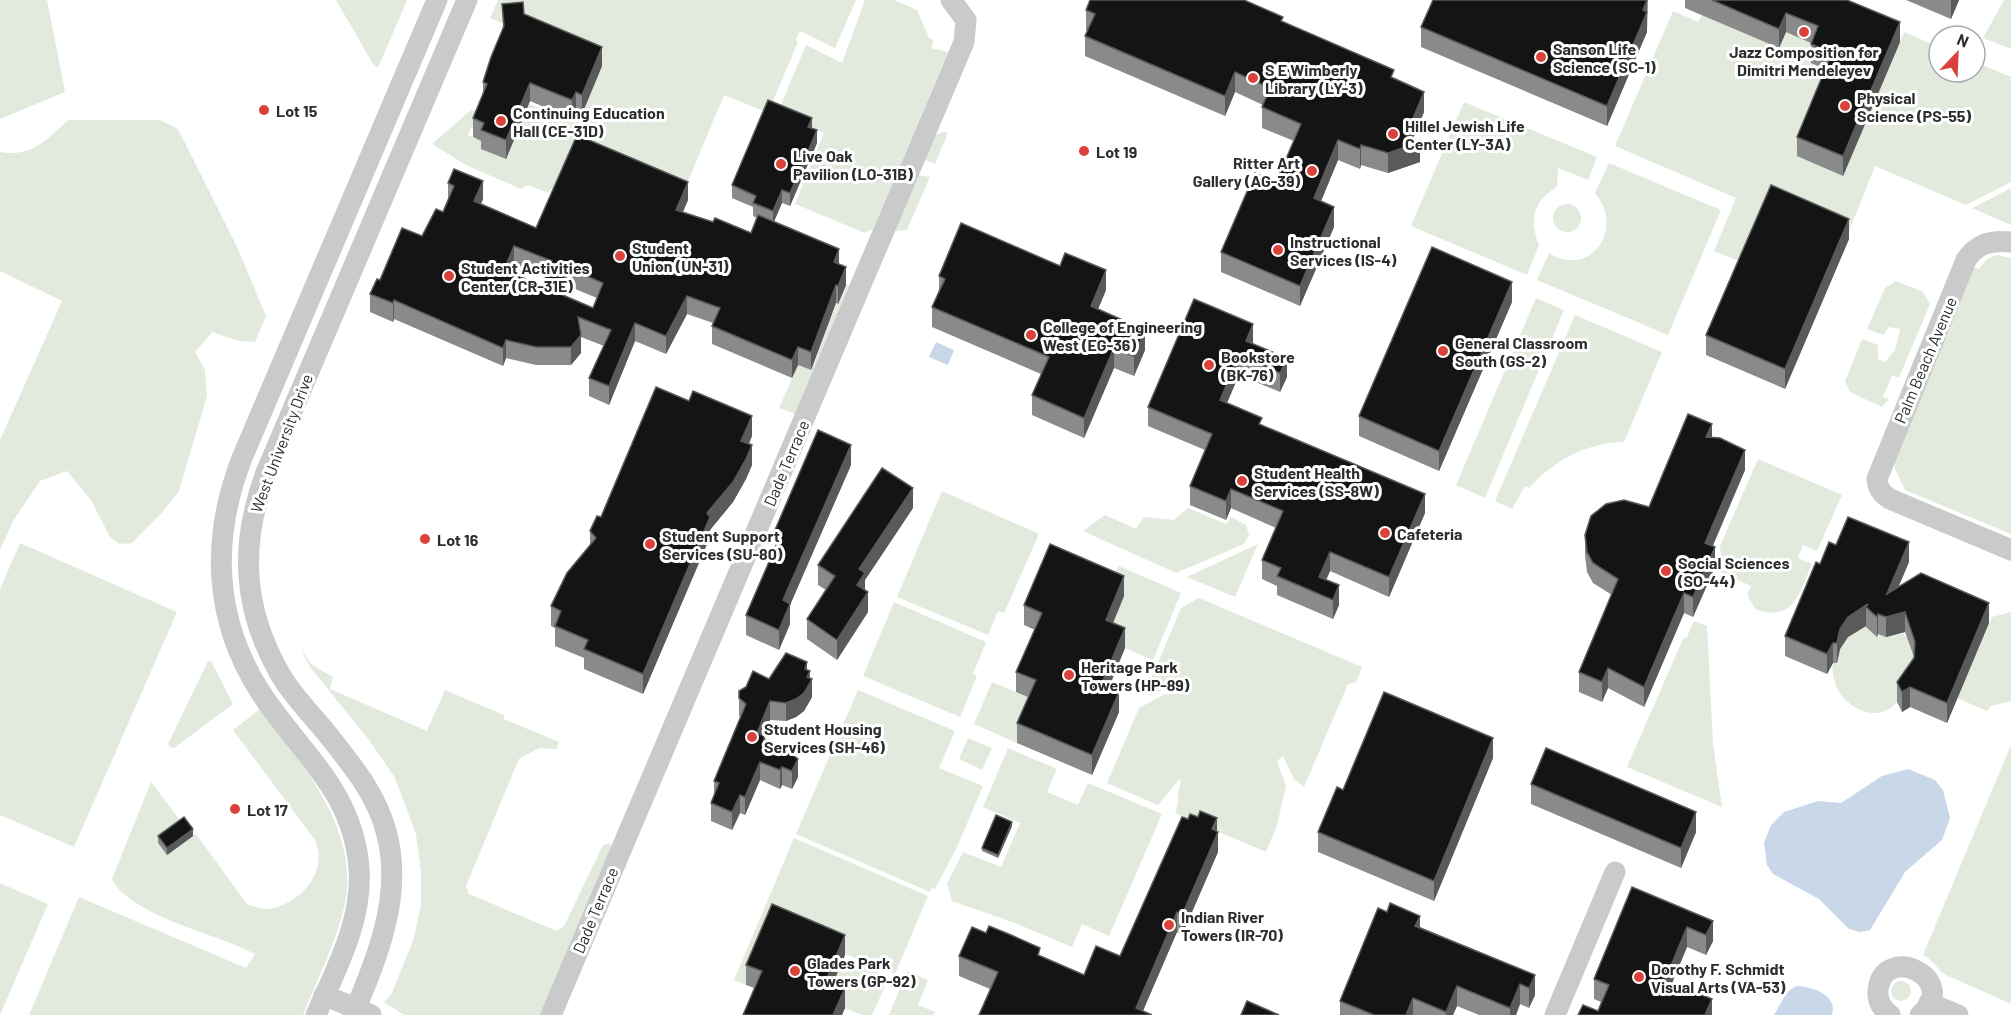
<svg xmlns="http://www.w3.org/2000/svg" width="2011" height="1015" viewBox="0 0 2011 1015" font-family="Barlow,sans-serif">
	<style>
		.green { fill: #e1eadc }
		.water { fill: #c9d8e9 }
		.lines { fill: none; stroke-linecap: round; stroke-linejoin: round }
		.minor { stroke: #cacaca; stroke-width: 21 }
		.wall { fill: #8a8a8a; fill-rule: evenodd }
		.shaded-wall { fill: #5a5a5a }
		.building { fill: #141414; stroke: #5a5a5a; stroke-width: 1.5; fill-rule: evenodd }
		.poi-dot { fill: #da4239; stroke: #fff; stroke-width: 2 }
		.labels { text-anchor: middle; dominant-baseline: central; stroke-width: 6; stroke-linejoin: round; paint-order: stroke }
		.poi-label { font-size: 16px; font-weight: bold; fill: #2d2d2d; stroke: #fff; text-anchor: start }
		.street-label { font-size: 16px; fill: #2d2d2d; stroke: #fff }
	</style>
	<rect width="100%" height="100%" fill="#fff"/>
	<!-- green -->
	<g class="green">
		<path d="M0,0H47L65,92L0,119Z"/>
		<path d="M336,0H407L378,68L373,64Z"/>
		<path d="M498,0H856L835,48L800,31L796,40L798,42L768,113L724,95L683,193L563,176L548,193L528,185L521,189L466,165L432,144L471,110L482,114L476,129L471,127L468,135L484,142L506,158L529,104L577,123L602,66L523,21L502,23L490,18Z"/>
		<path d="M865,0H894L917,10L929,38L934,40L931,48L948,52L873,229L865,233L795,204L824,133L777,114L806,45L842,63Z"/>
		<path d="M2004,0H2011V49L1983,38Z"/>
		<path d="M1673,11L1698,22L1702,15L1779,48L1787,29L1812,43L1832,72L1843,175L1904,32L1939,47V72H1975V62L2011,77V182L1966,205L1875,166L1849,231L1739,261L1714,251L1736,198L1615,146Z"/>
		<path d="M1464,102L1597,157L1588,180L1558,168L1557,187C1533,200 1529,221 1539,245L1527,275L1411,226Z"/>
		<path d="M69,120H160L178,129L238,249L266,316L255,342L238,341L212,332L195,352L205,370L207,396L179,491L161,514L132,543L119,544L110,537L91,500L67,471L40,481L13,521L0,550V440L62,301L0,271V152C35,157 44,140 69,120Z"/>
		<path d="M943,132L948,133L935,164L925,160L934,136Z"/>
		<path d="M1609,163L1721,210L1668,335L1537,280L1549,253C1589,279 1626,230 1595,193Z"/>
		<path d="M918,175L930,177L907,230L894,231Z"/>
		<path d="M2011,188V225L1972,208Z"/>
		<circle cx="1567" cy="218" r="14"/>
		<path d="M1997,255L2011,258V534L1905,490L1895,469V457L1974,267L1979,269L1987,259Z"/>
		<path d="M1896,281L1923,292L1930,304L1899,378L1892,375L1883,397L1889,399L1882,407L1850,392L1845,381L1862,339L1878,345V359L1885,362L1895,350L1900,329L1889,327L1883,335L1867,329L1885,288Z"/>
		<path d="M846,285L849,286L795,414L779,408L798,365L811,370L818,353L815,352Z"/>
		<path d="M1536,298L1564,310L1485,498L1456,485Z"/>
		<path d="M1575,315L1662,352L1624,442C1586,443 1554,460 1529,488L1525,486L1512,509L1495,501Z"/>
		<path d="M1758,459L1842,495L1817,551L1803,545L1798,558L1812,564C1799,593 1794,623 1755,609L1747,594L1751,586L1716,570L1721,557L1720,546Z"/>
		<path d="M942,491L1039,534L1004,613L998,611L988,635L897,597Z"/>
		<path d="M1188,508L1226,524L1231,517L1246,525L1249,535L1244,544L1176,573L1083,531L1105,515L1136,529L1144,517L1174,520Z"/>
		<path d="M20,543L177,612L74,847L0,815V589Z"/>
		<path d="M1258,544L1235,597L1187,577Z"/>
		<path d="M1119,566L1181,593L1153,660L1106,640L1124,596L1113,575Z"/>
		<path d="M1199,598L1362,667L1356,682L1348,684L1304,787L1294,779L1283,756L1277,761L1286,786L1277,825L1266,852L1175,813C1180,803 1176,793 1181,782L1179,779L1158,805L1107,783L1139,708L1165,694H1182L1184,688C1170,685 1163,690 1151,695L1145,693L1181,608Z"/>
		<path d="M894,602L986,642L973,674L977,676L960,717L863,676Z"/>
		<path d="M2011,612V701L1991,706L1987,711L1957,698L1992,617Z"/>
		<path d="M1694,621L1707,626L1713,744L1722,807L1627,767L1683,639L1687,637Z"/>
		<path d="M1868,624C1877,638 1888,638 1903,633L1908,639L1915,662C1910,674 1905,690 1898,701C1876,730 1828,702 1833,663H1837C1837,643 1853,632 1868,624Z"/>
		<path d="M300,648L312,665L333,677L330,689L427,731L445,690L504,715V719L559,742L556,749L539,748L519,759L466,886L469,894L557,931L564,926L603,845L610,843L612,849L541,1015H404L384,1002L391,995L413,941L421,905V872L416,834L395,778L369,740L310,667Z"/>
		<path d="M208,661H211L233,704L174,748L170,747L168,744Z"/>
		<path d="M992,682L1036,700L1017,743L974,724Z"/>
		<path d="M858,690L955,731L939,768L983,786L957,847L935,889L932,887L930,892L796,834Z"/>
		<path d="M261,708C302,765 362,831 344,908C335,945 317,980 303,1015H29L79,897L246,968L255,954C218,934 130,916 112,879L151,782L192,836L196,834L247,904C255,907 266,911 275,908C304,899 328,871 315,840L233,730Z"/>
		<path d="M968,738L992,748L982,770L959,759Z"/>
		<path d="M2011,745V1004L1946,975C1936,969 1934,960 1923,955Z"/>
		<path d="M1008,748L1057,769L1047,792L1078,805L1088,783L1162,814L1109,936L1082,924L1072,947L1015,923L952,901L947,884L963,852L1001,867L1020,823L983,807Z"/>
		<path d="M794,838L928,896L895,974L772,924L746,985L734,980Z"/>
		<path d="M0,883L48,904L0,1015Z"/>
		<path d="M843,958L889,977L872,1015H861L826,1000Z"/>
		<path d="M907,971L928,980L918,1005L935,1012L933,1015H889Z"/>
		<circle cx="1901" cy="991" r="10"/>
	</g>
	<!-- water -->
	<g class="water">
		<path d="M936,342L954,350L948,365L929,357Z"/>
		<path d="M1908,769L1935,780L1943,790L1950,818L1942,840L1905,872L1870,930L1860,932L1849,929L1819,899L1773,874L1767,865L1764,843L1771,825L1784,812L1818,801L1841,803L1882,776Z"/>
		<path d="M1796,986C1812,986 1838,995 1832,1015H1774L1787,992Z"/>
	</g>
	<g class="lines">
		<!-- minor -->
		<g class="minor">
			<path d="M2011,242C1992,240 1977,243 1966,260L1877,479C1878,489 1882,494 1890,499L2011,550"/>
			<path d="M324,995L371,1015"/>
			<path d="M1929,1003L1958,1015"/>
			<path d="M316,1015C336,969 363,920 359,868C353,790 300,753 261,693C213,619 211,538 242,458L437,0"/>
			<path d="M353,1015C377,958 404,894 386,831C375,791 350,763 325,731C310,713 292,695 280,674C241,606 240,541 267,470L467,0"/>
			<path d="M551,1015L964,42L966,20L951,0"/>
			<path d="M1555,1015L1615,872"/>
			<path d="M1890,1015C1882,1009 1877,1001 1878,990C1884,941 1962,980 1920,1015"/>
		</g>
	</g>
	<!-- wall -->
	<g class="wall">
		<path d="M1648,0L1647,32L1607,126L1421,47V27Z"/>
		<path d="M1685,0H1847L1900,42L1843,176L1797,156V137L1825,69L1811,63V43L1786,32L1779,48L1685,8Z"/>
		<path d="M1906,0H1959L1951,19Z"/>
		<path d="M502,4L524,14L602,66L582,114L576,111L572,119L530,101L506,159L481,149V141L473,137V118L483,95V82L503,29Z"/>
		<path d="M1086,10L1283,22L1394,79L1424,112L1413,139L1420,162L1388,173L1361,165L1360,169L1338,160L1321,201L1334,227L1300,306L1221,272V252L1276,182L1294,141L1262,128V107L1263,105L1235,92L1225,116L1085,56V36L1088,31L1086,30Z"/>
		<path d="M812,128L817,143L790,206L782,203L774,221L839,264L846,285L838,304L836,303L811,370L798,365L792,378L712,344V326L713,323L687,314L666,354L635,341L609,405L589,396V378L604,346L581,337V353L571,365H536L506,358L503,366L394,319L393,322L370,312V294L443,212L448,201V183L483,199L481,204L536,228L688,200L683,212L713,222L751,233L757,218L753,216V207L732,198V185ZM514,264L546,277L542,286L511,273ZM568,286L597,298L593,308L564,295Z"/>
		<path d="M1849,239L1785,389L1706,355V335Z"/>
		<path d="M939,276L1106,290L1098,309L1145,350L1134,376L1114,368L1084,438L1032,415V395L1041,374L932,327V307L939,290Z"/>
		<path d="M1512,302L1439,471L1359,436V416Z"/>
		<path d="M1253,343L1287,377L1280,392L1239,375L1227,403L1262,425L1425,513L1389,597L1330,571L1326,580L1339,605L1333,619L1277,595V586L1262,579V560L1276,528L1231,508L1226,520L1190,505V486L1205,450L1148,426V407Z"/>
		<path d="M689,401L752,436L749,444L752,465L746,479L733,502L710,530V537L643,694L584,669V658L555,646V628L551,626V606L590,545V531Z"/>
		<path d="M1712,437L1745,470L1713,546L1715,567L1693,617L1684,613L1644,707L1608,688L1602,702L1579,692V672L1612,595L1593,583L1587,572L1585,555V535L1649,507Z"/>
		<path d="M851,465L790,605V624L779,650L746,635V615L775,547V530Z"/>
		<path d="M913,508L865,580V590L868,612L837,660L807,639V619L826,590L818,585V565Z"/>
		<path d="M1836,545L1909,562L1898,587L1989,623L1947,723L1910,707L1902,712L1897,702V682L1914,657L1905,632L1886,637L1878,634L1877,637L1866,627V626L1848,637L1840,649L1837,663H1833L1827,674L1785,656V636L1820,564Z"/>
		<path d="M1124,596L1113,623L1125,648L1109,688L1119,712L1092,775L1017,743V723L1028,697L1016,692V672L1035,630L1024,625V605Z"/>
		<path d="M807,670L810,678L812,697L804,711L796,717L786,721L770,720L764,735L765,739L790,753L798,777L792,789L782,785L780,789L760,780L745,815L740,813L732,830L711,821V803L714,796V781L741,717L739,716V691L769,679Z"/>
		<path d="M1493,758L1434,901L1318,852V832L1343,790Z"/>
		<path d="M1531,784L1696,832L1681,868L1531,804Z"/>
		<path d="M1012,826L998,858L982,851V848Z"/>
		<path d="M1217,831L1218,852L1182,935L1177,932L1143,1011L990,989L959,976V956H1040L1084,975L1120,956Z"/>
		<path d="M158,836H193L167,855L158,843Z"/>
		<path d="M1632,887L1713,921V941L1706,955L1687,947L1672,983L1712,1015L1598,1011L1601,1002L1594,999V979Z"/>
		<path d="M1420,927L1535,975V995L1529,1008L1520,1004L1516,1015H1479L1457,1006L1453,1015H1340V1001Z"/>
		<path d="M845,955L833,983L845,1008L842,1015H743L754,988L746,985V965Z"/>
	</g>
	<!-- shaded-wall -->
	<g class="shaded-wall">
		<path d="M1647,0V32L1607,126V106Z"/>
		<path d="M1951,0H1959L1951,19Z"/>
		<path d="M1786,13V32L1779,48V29Z"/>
		<path d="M1900,22V42L1843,176V156Z"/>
		<path d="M602,47V66L582,114V95Z"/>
		<path d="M1235,72V92L1225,116V96Z"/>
		<path d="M530,83V101L506,159V140Z"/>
		<path d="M576,92V111L572,119V100Z"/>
		<path d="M1424,92V112L1410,145L1420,142V162L1388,173V153L1406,135Z"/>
		<path d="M812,118V131L808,127Z"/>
		<path d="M817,130V143L790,206V193Z"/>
		<path d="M1338,140V160L1314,218V198Z"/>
		<path d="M1361,145V165L1360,169V149Z"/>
		<path d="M483,181V199L474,219V201Z"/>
		<path d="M688,182V200L676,228V210Z"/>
		<path d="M782,190V203L773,224V211Z"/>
		<path d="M1334,207V227L1300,306V286Z"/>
		<path d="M1849,219V239L1785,389V369Z"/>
		<path d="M514,246V264L504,288V270Z"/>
		<path d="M839,249V267L834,262Z"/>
		<path d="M846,267V285L838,304V286Z"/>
		<path d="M568,268V286L558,311V293Z"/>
		<path d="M1106,270V290L1091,326V306Z"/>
		<path d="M1512,282V302L1439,471V451Z"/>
		<path d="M836,285V303L811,370V352Z"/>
		<path d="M687,296V314L666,354V336Z"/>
		<path d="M394,300V319L393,322V303Z"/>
		<path d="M635,323V341L609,405V386Z"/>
		<path d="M1253,324V343L1246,360V341Z"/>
		<path d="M1145,330V350L1134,376V356Z"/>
		<path d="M581,335V353L571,365V347Z"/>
		<path d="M506,340V358L503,366V348Z"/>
		<path d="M798,347V365L792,378V360Z"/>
		<path d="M1114,348V368L1084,438V418Z"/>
		<path d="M1239,355V375L1220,419V400Z"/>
		<path d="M1287,358V377L1280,392V373Z"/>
		<path d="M752,416V436L741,461V441Z"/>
		<path d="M1712,424V444L1706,437Z"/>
		<path d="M752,445V465L746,479L733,502L710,530V537L643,694V674L707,513Z"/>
		<path d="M851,445V465L790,605V624L779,650V630L783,600Z"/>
		<path d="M1745,450V470L1705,563V543Z"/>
		<path d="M913,488V508L865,580V593L857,585L859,569Z"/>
		<path d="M1231,489V508L1226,520V501Z"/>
		<path d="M1425,494V513L1389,597V577Z"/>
		<path d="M1909,542V562L1887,614V594Z"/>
		<path d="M1715,547V567L1693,617V597Z"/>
		<path d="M1330,552V571L1320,594L1319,577Z"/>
		<path d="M1124,576V596L1106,640V620Z"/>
		<path d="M1339,585V605L1333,619V600Z"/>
		<path d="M868,592V612L837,660V640Z"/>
		<path d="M1684,593V613L1644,707V687Z"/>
		<path d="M1989,603V623L1947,723V703Z"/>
		<path d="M1868,604L1866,607V626L1848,637L1840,649L1837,663V643L1840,629L1848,617Z"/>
		<path d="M1905,612V632L1886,637V617Z"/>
		<path d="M1878,614V634L1877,637V617Z"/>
		<path d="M1125,628V648L1101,705V685Z"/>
		<path d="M1833,643V663L1827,674V654Z"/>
		<path d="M807,662V676L810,671V683L812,679V697L804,711L796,717L786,721V703L805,669Z"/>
		<path d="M1608,668V688L1602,702V682Z"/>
		<path d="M1910,687V707L1902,712V692Z"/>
		<path d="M1119,692V712L1092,775V755Z"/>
		<path d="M770,701V720L757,751V733Z"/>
		<path d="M1493,738V758L1434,901V881Z"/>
		<path d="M798,759V777L792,789V771Z"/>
		<path d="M760,762V780L745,815V797Z"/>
		<path d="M782,767V785L780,789V770Z"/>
		<path d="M740,795V813L732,830V812Z"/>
		<path d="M1696,812V832L1681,868V848Z"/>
		<path d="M1217,818V835L1218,832V852L1182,935V915Z"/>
		<path d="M1012,822V826L998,858V855Z"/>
		<path d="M193,829V836L167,855V848Z"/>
		<path d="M1177,912V932L1141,1015L1136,1008Z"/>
		<path d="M1420,916V936L1415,926Z"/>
		<path d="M1713,921V941L1706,955V935Z"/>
		<path d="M1687,927V947L1665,1000V980Z"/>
		<path d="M845,935V955L826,1000V980Z"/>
		<path d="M1535,975V995L1529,1008V988Z"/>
		<path d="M1520,984V1004L1516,1015H1510V1008Z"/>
		<path d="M1457,986V1006L1453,1015H1446V1012Z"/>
		<path d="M845,988V1008L842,1015H833Z"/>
		<path d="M1413,998V1015H1406Z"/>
		<path d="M1712,999V1015H1705Z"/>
	</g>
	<!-- building -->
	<g class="building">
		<path d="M1090,0H1244L1283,17L1281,21L1394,70L1391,77L1424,92L1406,135L1420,142L1388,153L1361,145L1360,149L1338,140L1314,198L1334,207L1300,286L1221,252L1255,173L1276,182L1301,124L1262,107L1270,88L1235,72L1225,96L1085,36L1095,14L1086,10Z"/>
		<path d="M1433,0H1647L1643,10L1647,12L1607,106L1421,27Z"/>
		<path d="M1712,0H1847L1900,22L1843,156L1797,137L1832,53L1811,44L1818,26L1786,13L1779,29Z"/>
		<path d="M523,2L524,14L602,47L582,95L576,92L572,100L530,83L506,140L481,130L484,123L473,118L487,84L483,82L491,57L504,26L502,4Z"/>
		<path d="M768,100L812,118L808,127L817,130L790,193L782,190L773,211L753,203L756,196L732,185Z"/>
		<path d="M577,135L688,182L676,210L713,222L715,218L751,233L758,215L839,249L834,262L846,267L838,286L836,285L811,352L798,347L792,360L712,326L720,308L687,296L666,336L635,323L609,386L589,378L611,330L578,317L581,335L571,347H536L506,340L503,348L394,300L393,303L370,294L377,279L380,280L402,228L422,236L436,209L443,212L454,186L448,183L454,169L483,181L474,201L536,228ZM514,246L552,261L542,286L504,270ZM568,268L603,283L593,308L558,293Z"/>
		<path d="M1771,185L1849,219L1785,369L1706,335Z"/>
		<path d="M961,223L1060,266L1065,253L1106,270L1091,306L1145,330L1134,356L1114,348L1084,418L1032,395L1049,357L932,307L945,279L939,276Z"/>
		<path d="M1432,247L1512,282L1439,451L1359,416Z"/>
		<path d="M1194,299L1253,324L1246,341L1287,358L1280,373L1239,355L1220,400L1262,418L1259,424L1425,494L1389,577L1330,552L1319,577L1339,585L1333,600L1277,576L1281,568L1262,560L1283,511L1231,489L1226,501L1190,486L1212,434L1148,407Z"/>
		<path d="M656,387L689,401L693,391L752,416L741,441L752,445L746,459L733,482L707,513L710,517L643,674L584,649L588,640L555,626L561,611L551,606L567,573L596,538L590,531L597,516L601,517Z"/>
		<path d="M1688,414L1712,424L1706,437L1720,438L1745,450L1705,543L1715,547L1693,597L1684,593L1644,687L1608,668L1602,682L1579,672L1618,579L1593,563L1587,552L1585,535L1591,516L1606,504L1624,500L1649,507Z"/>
		<path d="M818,430L851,445L783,600L790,604L779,630L746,615L782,532L775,530Z"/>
		<path d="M882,468L913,488L859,569L865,573L857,585L868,592L837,640L807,619L835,576L818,565Z"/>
		<path d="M1848,517L1909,542L1887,594L1921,573L1989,603L1947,703L1910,687L1902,692L1897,682L1914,658L1915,642L1905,612L1886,617L1878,614L1877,617L1866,607L1868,604L1848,617L1840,629L1837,643H1833L1827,654L1785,636L1816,562L1820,564L1829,542L1836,545Z"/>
		<path d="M1050,544L1124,576L1106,620L1125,628L1101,685L1119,692L1092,755L1017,723L1036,680L1016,672L1042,613L1024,605Z"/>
		<path d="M786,653L807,662L805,669L810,671L807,677L812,679L804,693L796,699L786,703L770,701L757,733L765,736L764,739L790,750L789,752L798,759L792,771L782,767L780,770L760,762L745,797L740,795L732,812L711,803L719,783L714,781L746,704L739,698V691L746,687L753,671L769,679Z"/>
		<path d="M1384,692L1493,738L1434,881L1318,832L1337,787L1343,790Z"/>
		<path d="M1546,748L1696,812L1681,848L1531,784Z"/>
		<path d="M1200,811L1217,818L1212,829L1218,832L1182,915L1177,912L1136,1008L1152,1015H979L998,972L959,956L972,927L986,933L989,926L1011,935L1040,948L1038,955L1084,975L1096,946L1120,956L1182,817L1188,819L1190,814L1198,817Z"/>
		<path d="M996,815L1012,822L998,855L982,848Z"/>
		<path d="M184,817L193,829L167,848L158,836Z"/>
		<path d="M1632,887L1713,921L1706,935L1687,927L1665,980L1712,999L1705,1015H1578L1583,1005L1598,1011L1609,985L1594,979Z"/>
		<path d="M1390,903L1420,916L1415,926L1535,975L1529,988L1520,984L1510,1008L1457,986L1446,1012L1413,998L1406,1015H1374L1340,1001L1378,908L1387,912Z"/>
		<path d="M772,904L845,935L826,980L845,988L833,1015H743L762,971L746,965Z"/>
		<path d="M1247,1001L1279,1015H1241Z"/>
	</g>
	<!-- markers -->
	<g class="poi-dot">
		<circle cx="1804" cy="32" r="6"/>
		<circle cx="1541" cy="57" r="6"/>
		<circle cx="1253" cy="78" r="6"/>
		<circle cx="1845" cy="106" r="6"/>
		<circle cx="264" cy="110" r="6"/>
		<circle cx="501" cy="121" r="6"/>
		<circle cx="1393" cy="134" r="6"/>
		<circle cx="1084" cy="151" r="6"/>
		<circle cx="781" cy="164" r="6"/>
		<circle cx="1312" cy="171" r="6"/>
		<circle cx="1278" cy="250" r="6"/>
		<circle cx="620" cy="256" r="6"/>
		<circle cx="449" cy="276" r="6"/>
		<circle cx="1031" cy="335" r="6"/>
		<circle cx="1443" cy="351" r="6"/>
		<circle cx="1209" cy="365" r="6"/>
		<circle cx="1242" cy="481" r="6"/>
		<circle cx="1385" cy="533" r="6"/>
		<circle cx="425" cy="539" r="6"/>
		<circle cx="650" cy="544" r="6"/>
		<circle cx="1666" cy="571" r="6"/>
		<circle cx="1069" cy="675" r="6"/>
		<circle cx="752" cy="737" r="6"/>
		<circle cx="235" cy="809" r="6"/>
		<circle cx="1169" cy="925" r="6"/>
		<circle cx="795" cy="971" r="6"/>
		<circle cx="1639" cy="977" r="6"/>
	</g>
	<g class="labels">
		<!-- poi labels -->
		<g class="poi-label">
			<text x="1553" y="48">Sanson Life<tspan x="1553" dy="18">Science (SC-1)</tspan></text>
			<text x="1804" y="51" text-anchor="middle">Jazz Composition for<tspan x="1804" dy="18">Dimitri Mendeleyev</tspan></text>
			<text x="1265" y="69">S E Wimberly<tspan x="1265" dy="18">Library (LY-3)</tspan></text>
			<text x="1857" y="97">Physical<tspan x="1857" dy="18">Science (PS-55)</tspan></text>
			<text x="276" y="110">Lot 15</text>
			<text x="513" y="112">Continuing Education<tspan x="513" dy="18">Hall (CE-31D)</tspan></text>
			<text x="1405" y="125">Hillel Jewish Life<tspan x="1405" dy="18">Center (LY-3A)</tspan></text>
			<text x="1096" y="151">Lot 19</text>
			<text x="793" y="155">Live Oak<tspan x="793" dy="18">Pavilion (LO-31B)</tspan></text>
			<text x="1300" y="162" text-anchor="end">Ritter Art<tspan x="1300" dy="18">Gallery (AG-39)</tspan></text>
			<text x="1290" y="241">Instructional<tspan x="1290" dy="18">Services (IS-4)</tspan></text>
			<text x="632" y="247">Student<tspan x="632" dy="18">Union (UN-31)</tspan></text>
			<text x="461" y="267">Student Activities<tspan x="461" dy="18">Center (CR-31E)</tspan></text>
			<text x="1043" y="326">College of Engineering<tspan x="1043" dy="18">West (EG-36)</tspan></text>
			<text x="1455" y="342">General Classroom<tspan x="1455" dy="18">South (GS-2)</tspan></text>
			<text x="1221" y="356">Bookstore<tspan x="1221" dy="18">(BK-76)</tspan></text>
			<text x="1254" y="472">Student Health<tspan x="1254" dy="18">Services (SS-8W)</tspan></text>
			<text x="1397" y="533">Cafeteria</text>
			<text x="662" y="535">Student Support<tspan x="662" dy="18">Services (SU-80)</tspan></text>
			<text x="437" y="539">Lot 16</text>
			<text x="1678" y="562">Social Sciences<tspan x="1678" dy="18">(SO-44)</tspan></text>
			<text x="1081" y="666">Heritage Park<tspan x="1081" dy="18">Towers (HP-89)</tspan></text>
			<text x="764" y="728">Student Housing<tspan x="764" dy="18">Services (SH-46)</tspan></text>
			<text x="247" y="809">Lot 17</text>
			<text x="1181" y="916">Indian River<tspan x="1181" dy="18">Towers (IR-70)</tspan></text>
			<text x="807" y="962">Glades Park<tspan x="807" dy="18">Towers (GP-92)</tspan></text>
			<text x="1651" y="968">Dorothy F. Schmidt<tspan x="1651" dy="18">Visual Arts (VA-53)</tspan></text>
		</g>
		<!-- street labels -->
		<g class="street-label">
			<text transform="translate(1925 360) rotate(-67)">Palm Beach Avenue</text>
			<text transform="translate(281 443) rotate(-69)">West University Drive</text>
			<text transform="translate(786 463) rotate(-67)">Dade Terrace</text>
			<text transform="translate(595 910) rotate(-67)">Dade Terrace</text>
		</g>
	</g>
	<!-- north arrow -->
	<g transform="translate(1957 54) rotate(23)"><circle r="28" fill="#ffffff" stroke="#ababab" stroke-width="1.5"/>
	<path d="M0-4.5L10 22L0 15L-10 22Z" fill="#da4239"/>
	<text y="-9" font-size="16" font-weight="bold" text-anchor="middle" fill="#2d2d2d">N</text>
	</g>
</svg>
